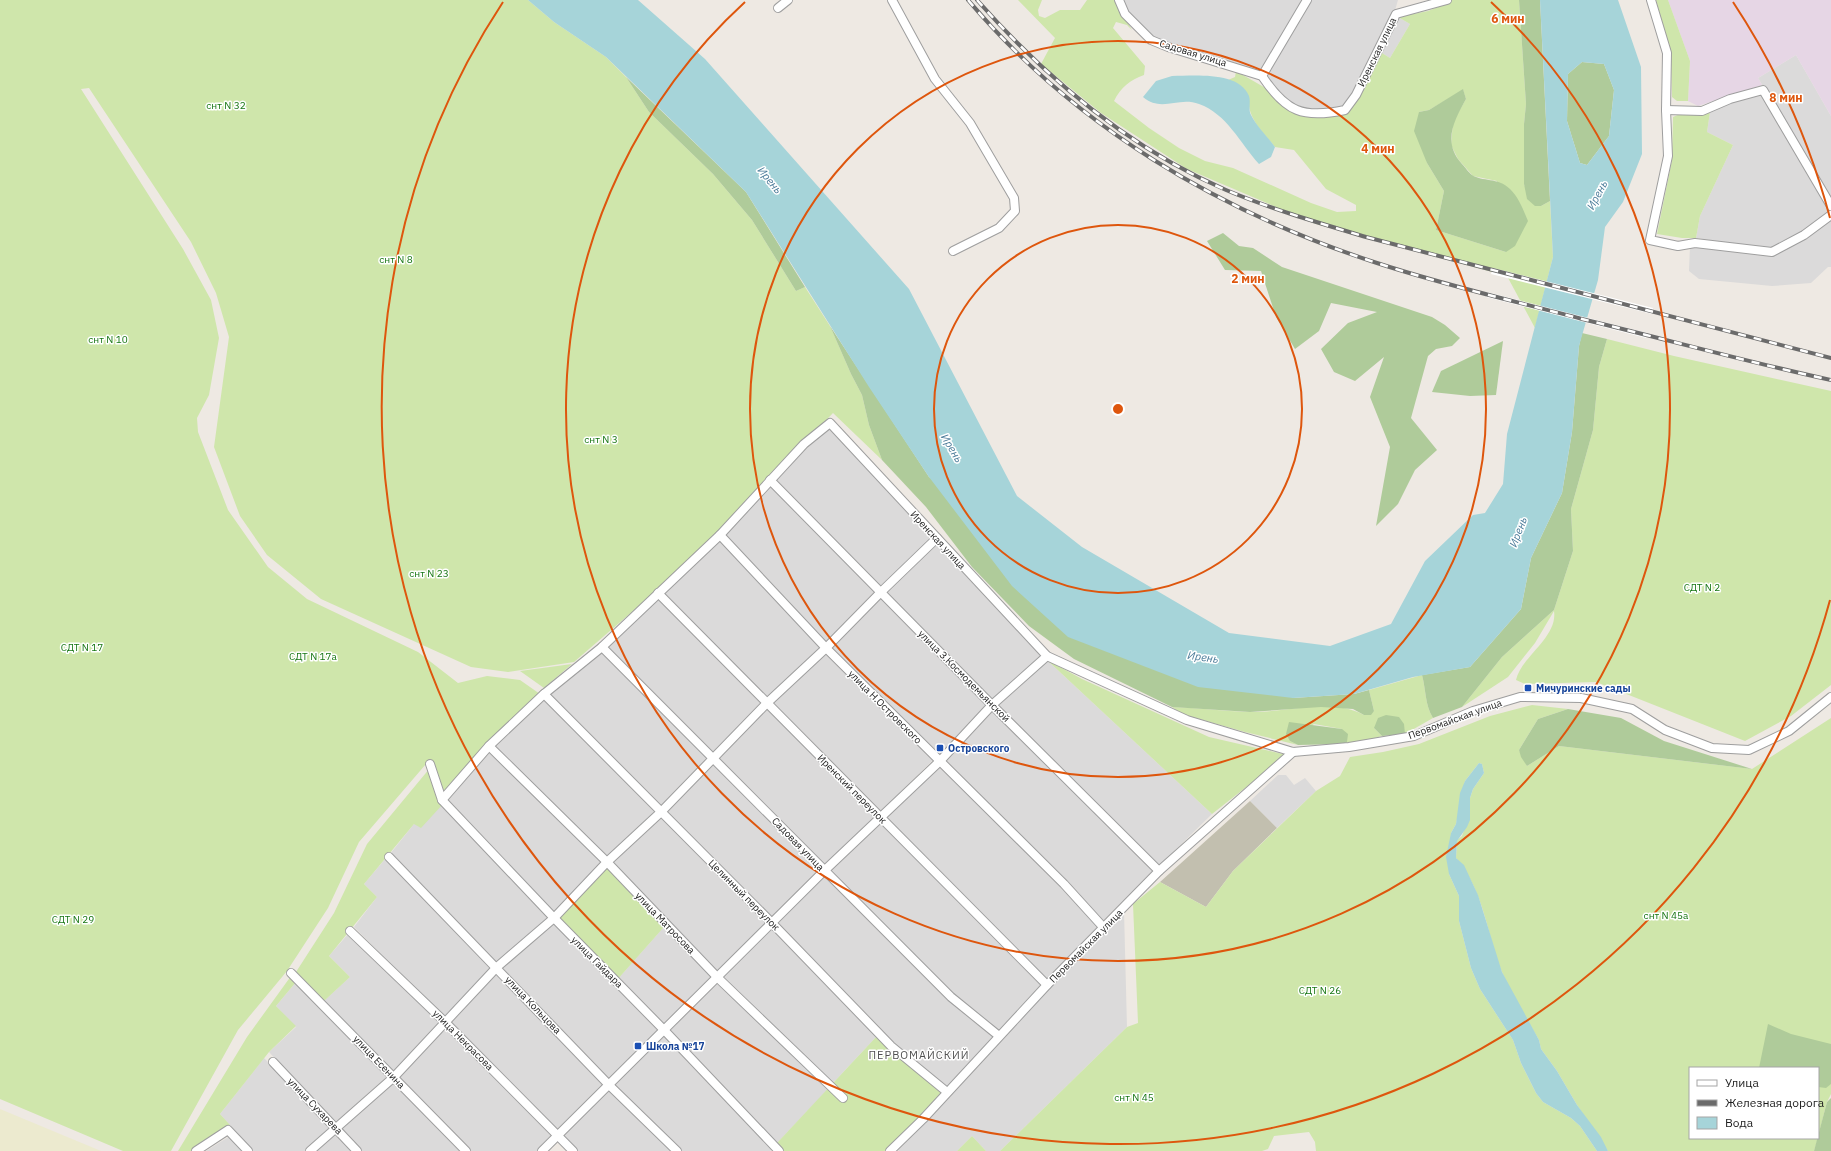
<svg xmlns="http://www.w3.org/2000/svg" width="1831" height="1151" viewBox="0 0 1831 1151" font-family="'IBM Plex Sans',sans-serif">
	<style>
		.residential { fill: #dbdada }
		.industrial { fill: #e6d6e5 }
		.construction { fill: #c2bfaf }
		.farmland { fill: #eceacf }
		.grass { fill: #cfe6ab; fill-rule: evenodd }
		.forest { fill: #afcb9a }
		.water { fill: #a6d4d9; fill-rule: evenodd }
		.pier { fill: #fff }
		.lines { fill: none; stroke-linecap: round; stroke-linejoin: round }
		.minor-casing { stroke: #9e9e9e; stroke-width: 10 }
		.minor { stroke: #fff; stroke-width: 8 }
		.rail-casing { stroke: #6b6b6b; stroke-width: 4 }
		.rail { stroke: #fff; stroke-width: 2.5; stroke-dasharray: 8; stroke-linecap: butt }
		.ring { fill: none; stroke: #de560d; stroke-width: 2 }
		.transit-dot { fill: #1a4fb4; stroke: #fff; stroke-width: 1.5 }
		.labels { text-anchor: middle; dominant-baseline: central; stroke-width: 3; stroke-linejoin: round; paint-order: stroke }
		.street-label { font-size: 10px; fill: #1d1d1d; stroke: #fff }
		.park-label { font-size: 10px; fill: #157511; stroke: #fff }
		.transit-label { font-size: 10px; font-weight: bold; fill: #164399; stroke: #fff; text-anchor: start }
		.water-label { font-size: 11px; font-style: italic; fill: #497a98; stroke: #fff }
		.neighbourhood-label { font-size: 11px; letter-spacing: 1px; fill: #505050; stroke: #fff }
		.centre { fill: #de560d; stroke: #fff; stroke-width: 2 }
		.ring-label { font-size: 12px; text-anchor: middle; font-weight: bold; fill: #de560d; stroke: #fff; stroke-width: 3; stroke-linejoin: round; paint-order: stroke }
	</style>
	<rect width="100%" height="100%" fill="#eee9e3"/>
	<!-- residential -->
	<g class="residential">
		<path d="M1120,0H1305L1261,74L1152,39L1134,23Z"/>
		<path d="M1309,0H1398L1394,14L1355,94L1344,109L1301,111L1288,104L1265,76Z"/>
		<path d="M1398,17L1410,24L1390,58L1377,50Z"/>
		<path d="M1796,55L1831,116V202L1758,78Z"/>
		<path d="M1763,93L1831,212L1807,230L1772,249L1696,238L1700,216L1733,145L1707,132L1710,112L1733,101Z"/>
		<path d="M1831,218V267H1828L1811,283L1772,286L1699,279L1689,271L1690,246L1772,254Z"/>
		<path d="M830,427L933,539L881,588L773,479Z"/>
		<path d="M769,484L877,592L826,643L725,534Z"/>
		<path d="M720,540L821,648L767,699L662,593Z"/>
		<path d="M937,542L1042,656L991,701L885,592Z"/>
		<path d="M881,595L987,704L938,757L831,648Z"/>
		<path d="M658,596L763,702L714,754L607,646Z"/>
		<path d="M602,649L711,757L661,808L548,693Z"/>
		<path d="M826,652L934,759L879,813L770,702Z"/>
		<path d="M1047,660L1212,814L1159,866L996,705Z"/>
		<path d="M544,697L657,811L606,858L493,745Z"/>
		<path d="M766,705L877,816L825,867L716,757Z"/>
		<path d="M992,710L1154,870L1103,921L944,761Z"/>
		<path d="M491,750L603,861L554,915L447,800Z"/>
		<path d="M714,760L821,871L772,920L664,813Z"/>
		<path d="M939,765L1062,886L1099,927L1046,981L884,817Z"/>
		<path d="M1278,775H1286L1294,785L1305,778L1316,791L1277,828L1250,801Z"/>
		<path d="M443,804L551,918L497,965L390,854L414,824Z"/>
		<path d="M661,815L769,923L717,974L610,862Z"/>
		<path d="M880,821L1042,984L999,1033L953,996L828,871Z"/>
		<path d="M386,858L494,967L445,1019L354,927L377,897L364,884Z"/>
		<path d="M824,875L994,1037L946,1088L892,1043L775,923Z"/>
		<path d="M1124,911L1127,1027L1000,1151H986L972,1136L957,1151H899L898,1150L947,1100L1048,988Z"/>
		<path d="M554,921L661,1030L609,1080L500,967Z"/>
		<path d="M772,926L877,1036L832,1084L722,978Z"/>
		<path d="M664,927L714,976L663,1027L617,980Z"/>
		<path d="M349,933L441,1023L394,1072L324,1001L350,977L329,956Z"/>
		<path d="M497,970L605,1085L558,1133L449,1023Z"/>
		<path d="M296,982L389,1075L335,1123L269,1052L296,1027L276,1006Z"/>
		<path d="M718,982L829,1088L777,1143L668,1031Z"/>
		<path d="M446,1026L555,1135L539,1151H471L398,1076Z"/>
		<path d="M665,1034L773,1148L770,1151H681L613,1084Z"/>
		<path d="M264,1058L332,1128L306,1151H253L220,1114Z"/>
		<path d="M394,1079L464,1151H361L339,1128Z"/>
		<path d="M609,1088L674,1151H576L562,1137Z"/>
		<path d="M336,1131L354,1151H313Z"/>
		<path d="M230,1136L244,1151H206Z"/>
	</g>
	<!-- industrial -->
	<path class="industrial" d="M1668,0H1831V116L1796,55L1758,78L1762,85L1698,106L1688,101L1690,61Z"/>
	<!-- construction -->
	<path class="construction" d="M1250,801L1277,828L1233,871L1206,907L1160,882Z"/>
	<!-- farmland -->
	<path class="farmland" d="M0,1109L101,1151H0Z"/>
	<!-- grass -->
	<g class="grass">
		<path d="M0,0H528L554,22L606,57L626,77L649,112L713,174L752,220L796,291L805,287L830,326L851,374L862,395L869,425L882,460L833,413L717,533L655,592L574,662L508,672L471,667L321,599L267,555L240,516L214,447L229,337L216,293L191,242L89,88L81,89L183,249L211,300L219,338L209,395L197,418L198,432L228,510L268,567L307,599L418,652L458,683L487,676L520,680L540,694L486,744L443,792L426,764L359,842L328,908L287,971L238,1030L171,1151H123L0,1099Z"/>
		<path d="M1018,0H1042L1038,10L1039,16L1045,18L1060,10H1080L1087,0H1114L1132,30L1127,25L1116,22L1113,28L1145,66L1144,75C1130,80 1121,87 1114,101L1149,128L1179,148L1205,161L1233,168L1311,203L1337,212L1356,211V205L1326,189L1294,150L1275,147C1268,138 1259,130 1254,120C1242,98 1258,93 1228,80L1235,77L1236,71L1269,90L1300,115L1325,117L1346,112L1377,50L1390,58L1410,24L1398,17L1428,11L1451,2L1452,0H1519L1526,104L1524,124V185L1541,206L1550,201L1553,257L1535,328L1507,276L1316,224L1187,169L1101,113L1041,64L1055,38ZM1463,90L1466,99L1453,122L1451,145L1458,159L1473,176L1497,181L1506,252L1436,230L1444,191L1427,163L1419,112L1429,110Z"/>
		<path d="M1656,0H1668L1690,61L1688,101H1677L1672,97L1671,53Z"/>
		<path d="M1710,112L1707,132L1733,145L1700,216L1696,238H1682L1657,234L1672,160L1673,117C1684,111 1698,117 1710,112Z"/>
		<path d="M1607,339L1674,356L1831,391V685L1791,716L1745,741L1596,682L1525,684L1516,680C1521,657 1558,637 1554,611L1535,643L1508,677L1462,707L1502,657L1554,610L1573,551L1571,509L1593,430L1599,367Z"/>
		<path d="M1047,660L1082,679L1209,737L1287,755L1212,814Z"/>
		<path d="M572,664L544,688L520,671Z"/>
		<path d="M1422,675C1426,690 1425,705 1433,718L1405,734L1374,728L1382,736L1357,743L1343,744L1342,729L1314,724L1290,741L1298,745L1245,732L1182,714L1172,707C1198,708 1223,711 1249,712C1284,713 1332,697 1364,715L1374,711L1369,690Z"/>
		<path d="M1532,705L1568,709L1538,719L1519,750L1527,766L1559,746L1752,769L1831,718V1094L1827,1102L1818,1137V1068H1690V1138H1818L1814,1151H1608L1577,1105L1557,1071L1541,1049L1539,1040C1526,1018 1512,995 1502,972C1486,932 1485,893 1456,858L1457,840L1462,836L1470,813V798L1473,789L1484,773L1482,764L1479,763L1465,781L1456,824L1451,833L1449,874L1459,896V921L1471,968L1480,989L1513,1040L1521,1063L1536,1093L1543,1102L1571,1118L1580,1126L1597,1151H1316L1315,1142L1309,1132L1274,1136L1268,1149L1262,1151H1000L1127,1027L1138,1023L1133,904L1160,882L1206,907L1233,871L1316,791L1340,776L1350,757L1383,752L1419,744L1490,716Z"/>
		<path d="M430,768L443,804L421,828L414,824L364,884L377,897L329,956L350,977L324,1001L296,972L334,913L367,844Z"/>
		<path d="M607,866L664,927L617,980L557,918Z"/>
		<path d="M291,976L296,982L276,1006L296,1026L269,1052L220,1114L230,1125L192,1151H178L247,1037Z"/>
		<path d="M877,1036L944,1092L887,1151H784L777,1143Z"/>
		<path d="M972,1136L986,1151H957Z"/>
	</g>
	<!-- forest -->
	<g class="forest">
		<path d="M1519,0H1540L1550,201L1541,206H1535L1527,199L1524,184V124L1526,104Z"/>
		<path d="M1582,62L1604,64L1614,90L1609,136L1587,165L1580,163L1567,121L1568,74Z"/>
		<path d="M626,77L746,192L805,287L796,291L752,220L713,174L649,112Z"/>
		<path d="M1463,89L1466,99C1454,121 1442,142 1462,164C1465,167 1469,173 1472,175C1482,182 1498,177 1510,189C1519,198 1523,209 1528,221L1515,246L1506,252L1436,230L1444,191L1427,163L1414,131L1419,112L1429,110Z"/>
		<path d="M1223,233L1239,246L1253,248L1282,267L1432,317L1445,325L1460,338L1452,346L1436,349L1428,356L1411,418L1437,450L1415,470L1398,504L1376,526L1390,447L1370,397L1384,357L1355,381L1334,372L1321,349L1348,323L1377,312L1331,303L1319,331L1295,349L1276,317L1261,271L1225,270L1207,241Z"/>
		<path d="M830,326L929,477L1293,698L1354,694L1369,690L1374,711L1371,715H1364L1353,709L1321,707L1250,712L1172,707L1074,659L1029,626L972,567L926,507L882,460L869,425L862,395L851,374Z"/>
		<path d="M1582,333L1607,339L1599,367L1593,430L1571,509L1573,551L1554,610L1502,657L1462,707L1433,718C1425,705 1426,690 1422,675L1470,667L1521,609L1531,558L1562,493L1572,432L1579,346Z"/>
		<path d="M1503,341L1496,395L1470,396L1432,392L1441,371Z"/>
		<path d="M1568,709L1621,718L1664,741L1752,769L1559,746L1527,766L1521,757L1519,750L1538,719Z"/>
		<path d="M1386,715L1399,717L1404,724L1405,734L1382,736L1374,728L1378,718Z"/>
		<path d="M1289,722L1342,729L1348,734L1347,742L1343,744L1298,745L1290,741L1286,734Z"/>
		<path d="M1768,1024L1791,1034L1831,1044V1084L1826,1088L1818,1087V1068H1759Z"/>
		<path d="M1831,1098V1151H1814L1827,1102Z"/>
	</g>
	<!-- water -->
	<g class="water">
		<path d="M528,0H638L705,59L909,289L1017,496L1082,547L1229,633L1330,646L1391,624L1425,561L1473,515L1485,513L1503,484L1507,434L1553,257L1540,0H1618L1641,67L1642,154L1623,202L1605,227L1598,280L1579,346L1572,432L1562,493L1531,558L1521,609L1470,667L1413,677L1354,694L1293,698L1198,687L1068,637L1012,586L929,477L869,387L746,192L606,57L554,22ZM1582,62L1604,64L1614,90L1609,136L1587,165L1580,163L1567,121L1568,74Z"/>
		<path d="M1172,76C1194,76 1239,71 1249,96C1251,102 1248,109 1251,115C1257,127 1267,136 1275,147L1271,157L1259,164C1240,143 1227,114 1199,104C1178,96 1162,113 1143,97L1156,81Z"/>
		<path d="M1479,763L1482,764L1484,773L1473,789L1470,798V820L1467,827L1457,841L1456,858L1464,865L1478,895L1502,972L1539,1040L1541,1049L1557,1071L1577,1105L1601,1137L1608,1151H1597L1580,1126L1571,1118L1543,1102L1536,1093L1521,1063L1513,1040L1480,989L1471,968L1459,921V896L1449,874L1446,857L1451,833L1456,824L1460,793L1465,781Z"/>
	</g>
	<!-- pier -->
	<g class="pier">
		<path d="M1493,268L1653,308L1652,314L1491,274Z"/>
		<path d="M1487,292L1647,333L1646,338L1486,297Z"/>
	</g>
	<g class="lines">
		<!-- minor casing -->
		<g class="minor-casing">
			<g id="minor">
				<path d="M892,0L935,79L970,123L1014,198L1015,211L999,228L953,251"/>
				<path d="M1119,0L1125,14L1151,40L1168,47L1262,76C1286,112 1303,119 1345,110L1356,95L1396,14L1447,0"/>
				<path d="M1651,0L1667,53L1666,110L1668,156L1650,240L1678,246L1695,243L1772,252L1804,235L1831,215"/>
				<path d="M778,8L788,0"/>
				<path d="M1262,76L1307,0"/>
				<path d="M1666,110L1702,111L1730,99L1763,90L1831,206"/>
				<path d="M770,480L992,705L1159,871"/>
				<path d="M720,535L826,648L1064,884L1104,928"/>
				<path d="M658,593L1047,985"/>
				<path d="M602,647L951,997L999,1036"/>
				<path d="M544,694L772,923L891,1046L947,1092"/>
				<path d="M489,746L607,862L718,978L843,1098"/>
				<path d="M430,764L442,800L554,918L665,1031L779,1151"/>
				<path d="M442,800L489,746L544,694L602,647L720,535L804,444L830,423L1047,656L1187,720L1293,752L1349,747L1414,736L1473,711L1520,697L1581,698L1632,709L1665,730L1712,748L1749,750L1789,731L1831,697"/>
				<path d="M389,857L609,1085L677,1151"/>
				<path d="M350,931L446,1023L573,1151"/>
				<path d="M291,973L466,1151"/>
				<path d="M273,1062L357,1151"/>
				<path d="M196,1151L228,1130L248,1151"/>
				<path d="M310,1151L394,1077L497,967L554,918L607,862L661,812L767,703L826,648L881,592L937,538"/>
				<path d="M542,1151L824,871L940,761L992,705L1047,656"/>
				<path d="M890,1151L923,1119L1047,985L1159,871L1293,752"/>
			</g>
		</g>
		<!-- minor -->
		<use href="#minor" class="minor"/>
		<!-- rail casing -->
		<g class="rail-casing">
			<g id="rail">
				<path d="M968,0C1075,127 1220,212 1377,263C1444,285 1514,301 1582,319C1665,339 1747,362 1831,380"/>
				<path d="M977,0C1046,78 1129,148 1226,190C1271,209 1319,223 1366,237L1831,358"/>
			</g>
		</g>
		<!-- rail -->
		<use href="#rail" class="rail"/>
	</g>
	<!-- distance rings -->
	<g class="ring">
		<circle cx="1118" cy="409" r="184"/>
		<circle cx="1118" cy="409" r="368"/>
		<path d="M1491 2A552 552 0 1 1 745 2"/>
		<path d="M1830 600A737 737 0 1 1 503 2M1733 2A737 737 0 0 1 1830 218"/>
	</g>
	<!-- markers -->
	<g class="transit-dot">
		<rect x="1524" y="684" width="8" height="8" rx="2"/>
		<rect x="936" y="744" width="8" height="8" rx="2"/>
		<rect x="634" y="1042" width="8" height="8" rx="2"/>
	</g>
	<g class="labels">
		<!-- street labels -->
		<g class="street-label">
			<text transform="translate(1377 52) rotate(-64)">Иренская улица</text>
			<text transform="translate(1193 53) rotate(17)">Садовая улица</text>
			<text transform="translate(938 540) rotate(47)">Иренская улица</text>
			<text transform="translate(964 676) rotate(45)">улица З.Космодемьянской</text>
			<text transform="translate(885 707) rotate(45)">улица Н.Островского</text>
			<text transform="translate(1455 719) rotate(-20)">Первомайская улица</text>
			<text transform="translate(852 789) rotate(45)">Иренский переулок</text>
			<text transform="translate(798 844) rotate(46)">Садовая улица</text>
			<text transform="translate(744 895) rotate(45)">Целинный переулок</text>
			<text transform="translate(665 923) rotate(46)">улица Матросова</text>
			<text transform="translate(1086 946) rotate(-45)">Первомайская улица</text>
			<text transform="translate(597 962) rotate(45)">улица Гайдара</text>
			<text transform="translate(533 1005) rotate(46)">улица Кольцова</text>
			<text transform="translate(463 1040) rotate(45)">улица Некрасова</text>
			<text transform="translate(379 1062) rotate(46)">улица Есенина</text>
			<text transform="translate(315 1106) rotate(46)">улица Сухарева</text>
		</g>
		<!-- park labels -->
		<g class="park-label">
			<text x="226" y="105">снт N 32</text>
			<text x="396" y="259">снт N 8</text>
			<text x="108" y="339">снт N 10</text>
			<text x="601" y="439">снт N 3</text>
			<text x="429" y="573">снт N 23</text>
			<text x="1702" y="587">СДТ N 2</text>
			<text x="82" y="647">СДТ N 17</text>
			<text x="313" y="656">СДТ N 17а</text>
			<text x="1666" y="915">снт N 45а</text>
			<text x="73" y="919">СДТ N 29</text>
			<text x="1320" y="990">СДТ N 26</text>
			<text x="1134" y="1097">снт N 45</text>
		</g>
		<!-- transit labels -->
		<g class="transit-label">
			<text x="1536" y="688">Мичуринские сады</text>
			<text x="948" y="748">Островского</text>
			<text x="646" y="1046">Школа №17</text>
		</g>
		<!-- water labels -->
		<g class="water-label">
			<text transform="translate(770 180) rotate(51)">Ирень</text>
			<text transform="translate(1597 195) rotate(-62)">Ирень</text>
			<text transform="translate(952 448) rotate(59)">Ирень</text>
			<text transform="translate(1518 532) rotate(-69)">Ирень</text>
			<text transform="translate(1203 657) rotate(8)">Ирень</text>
		</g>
		<!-- neighbourhood labels -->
		<g class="neighbourhood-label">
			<text x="919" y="1055">ПЕРВОМАЙСКИЙ</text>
		</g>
	</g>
	<circle cx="1118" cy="409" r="6" class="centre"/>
	<g class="ring-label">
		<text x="1508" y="23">6 мин</text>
		<text x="1786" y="102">8 мин</text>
		<text x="1378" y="153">4 мин</text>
		<text x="1248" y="283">2 мин</text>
	</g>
	<!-- legend -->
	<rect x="1689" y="1067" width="130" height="72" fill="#ffffff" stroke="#a5a5a5"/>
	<rect x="1697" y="1080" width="20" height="6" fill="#ffffff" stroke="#a5a5a5"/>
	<text x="1725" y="1087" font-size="12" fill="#1d1d1d">Улица</text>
	<rect x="1697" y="1100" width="20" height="6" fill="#6b6b6b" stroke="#a5a5a5"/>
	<text x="1725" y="1107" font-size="12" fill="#1d1d1d">Железная дорога</text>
	<rect x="1697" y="1117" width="20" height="12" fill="#a6d4d9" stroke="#a5a5a5"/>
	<text x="1725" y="1127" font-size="12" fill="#1d1d1d">Вода</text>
</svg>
